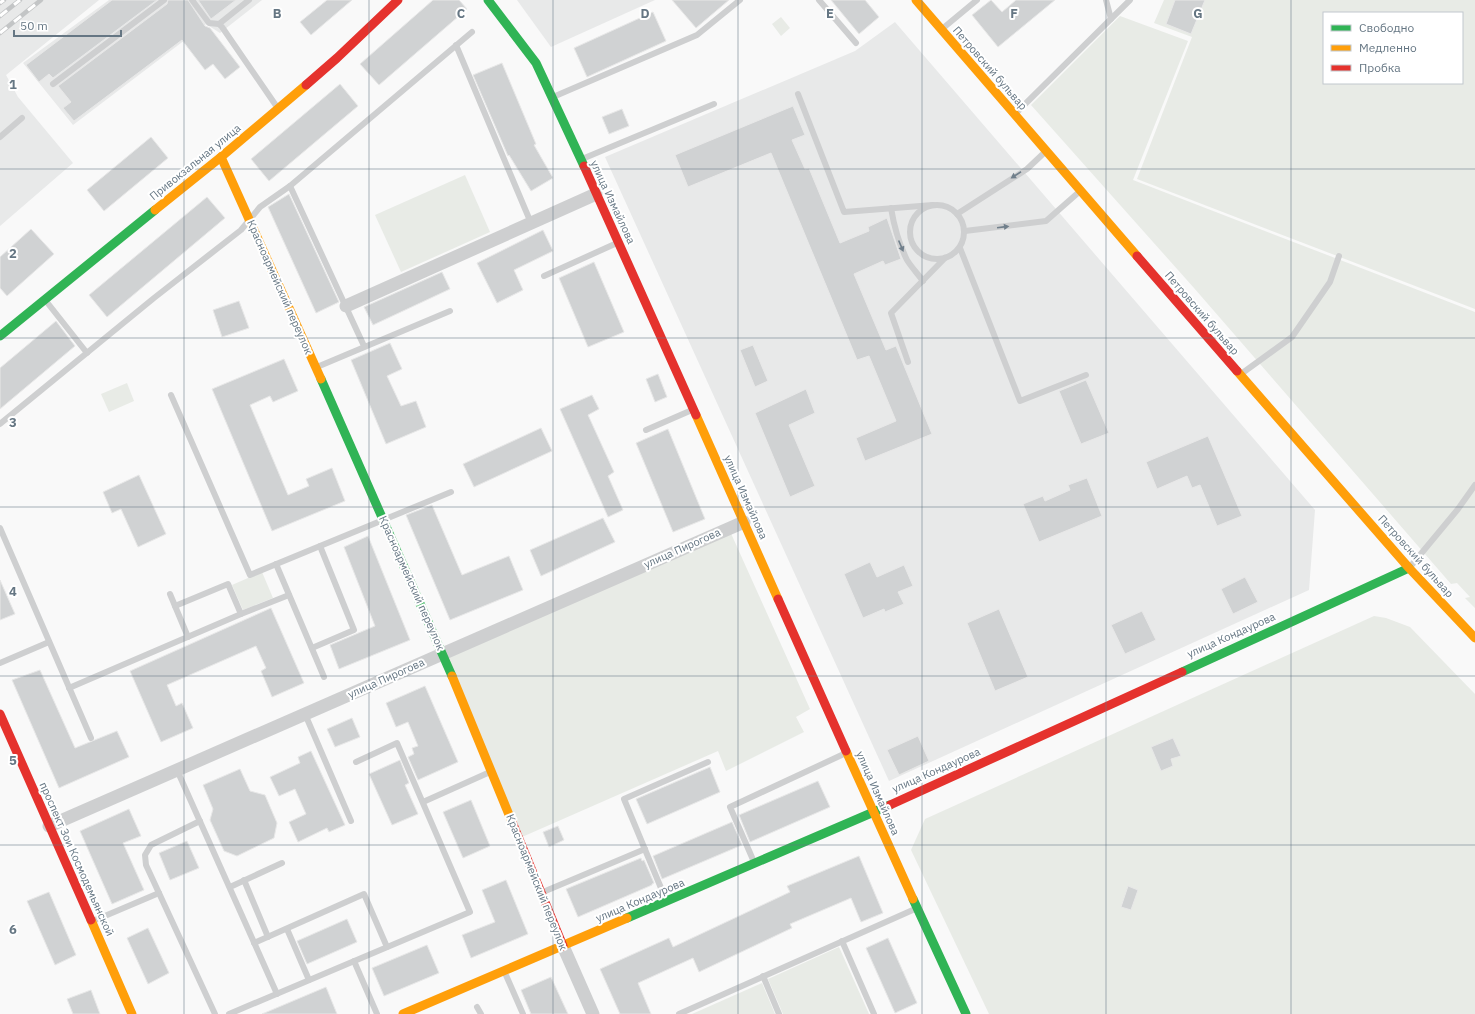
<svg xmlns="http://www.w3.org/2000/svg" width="1475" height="1014" viewBox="0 0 1475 1014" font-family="'IBM Plex Sans',sans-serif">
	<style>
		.built { fill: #e8e9e9 }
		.green { fill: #e8ebe6; fill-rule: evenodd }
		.building { fill: #d0d2d3; stroke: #e8e8e8 }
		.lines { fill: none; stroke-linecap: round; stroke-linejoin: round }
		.lane { stroke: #cecfd0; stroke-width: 6 }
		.street { stroke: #cecfd0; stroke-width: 13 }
		.fast { stroke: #30b455; stroke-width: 9 }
		.slow { stroke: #ff9f0a; stroke-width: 9 }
		.jam { stroke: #e5322d; stroke-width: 9 }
		.rail-casing { stroke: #c3c5c6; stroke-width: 4.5 }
		.rail { stroke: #fff; stroke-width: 3; stroke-dasharray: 9; stroke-linecap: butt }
		.oneway { fill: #707f8b }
		.grid { fill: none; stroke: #657683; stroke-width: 1; stroke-opacity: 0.55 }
		.labels { text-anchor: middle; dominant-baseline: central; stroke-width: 4; stroke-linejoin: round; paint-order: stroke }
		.street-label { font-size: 11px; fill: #657683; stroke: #fff }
		.grid-label { font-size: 13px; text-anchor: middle; font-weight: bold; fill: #657683; stroke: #fff; stroke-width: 4; stroke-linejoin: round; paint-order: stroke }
	</style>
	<rect width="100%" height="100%" fill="#f9f9f9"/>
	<!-- built -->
	<g class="built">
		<path d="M0,0H99L6,75L18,97L73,163L0,226Z"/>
		<path d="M109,0H262L220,33L206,24L73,125L23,63Z"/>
		<path d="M517,0H655L551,47Z"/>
		<path d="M895,22L1315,510L1309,590L889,781L605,157L855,51Z"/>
	</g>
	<!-- green -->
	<g class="green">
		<path d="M1164,0H1475V309L1137,179L1192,37L1154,23ZM1324,13H1462V83H1324Z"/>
		<path d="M1120,16L1188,41L1133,180L1475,312V608L1465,598L1470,597L1457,583L1451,584L1194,288L1031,105Z"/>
		<path d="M781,17L790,28L781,36L772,24Z"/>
		<path d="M465,175L490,232L401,272L375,215Z"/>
		<path d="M127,383L134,401L109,412L101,394Z"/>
		<path d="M729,529L810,709L796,717L804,732L726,771L718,751L522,837L444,654Z"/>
		<path d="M262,572L273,598L243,610L232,585Z"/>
		<path d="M1374,616L1386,618L1410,627L1475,694V1014H989L911,850L925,819Z"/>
		<path d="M839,947L869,1014H783L768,979Z"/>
		<path d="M762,983L775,1014H692Z"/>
	</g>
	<!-- building -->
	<g class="building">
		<path d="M112,0H157L53,78L49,74L39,82L26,65Z"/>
		<path d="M168,0H188L205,26L210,28L240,67L225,79L213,64L205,70L182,40L74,121L63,108L71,102L58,86L167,4Z"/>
		<path d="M198,0H236L211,19Z"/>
		<path d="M327,0H352L311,35L300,22Z"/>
		<path d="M433,0H459L467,9L379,85L360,64Z"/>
		<path d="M672,0H729L696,28Z"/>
		<path d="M831,0H865L879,17L859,34Z"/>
		<path d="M991,0L1002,12L1016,0H1055L998,47L972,15Z"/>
		<path d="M1175,0H1205L1191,34L1166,24Z"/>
		<path d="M653,12L666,41L587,77L574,48Z"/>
		<path d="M502,63L536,144L534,145L553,178L531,191L509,155L508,156L473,75Z"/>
		<path d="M340,84L358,106L269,181L251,159Z"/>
		<path d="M793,106L805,135L792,140L805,169L809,168L840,243L869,231L868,227L887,218L901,259L885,265L883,261L854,274L886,350L896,346L932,434L865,461L856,438L896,421L869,356L857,360L771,153L688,187L675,155Z"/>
		<path d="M622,109L629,126L609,134L602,117Z"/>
		<path d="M151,137L168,158L104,211L87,190Z"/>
		<path d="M289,194L339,302L316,313L268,207Z"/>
		<path d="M207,197L225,218L107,317L89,295Z"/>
		<path d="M31,229L54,254L7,296L0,288V257Z"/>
		<path d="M543,230L553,251L514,270L523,290L497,303L477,263Z"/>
		<path d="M594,262L624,332L588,347L559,278Z"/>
		<path d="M442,272L450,289L373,325L364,307Z"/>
		<path d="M239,301L249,328L222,337L213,310Z"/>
		<path d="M56,321L75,346L0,409V368Z"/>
		<path d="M390,343L402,369L387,376L401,406L416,401L426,427L386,444L351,360Z"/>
		<path d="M753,345L768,381L755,387L740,350Z"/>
		<path d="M284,359L298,391L273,402L270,396L250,405L288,495L309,486L306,479L332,468L345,501L272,531L212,389Z"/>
		<path d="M658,374L667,397L655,402L646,379Z"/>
		<path d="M1086,380L1109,433L1081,444L1059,391Z"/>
		<path d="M806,389L815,413L789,425L815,486L790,497L755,413Z"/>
		<path d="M592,395L599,409L588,415L614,472L608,476L623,510L608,517L560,409Z"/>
		<path d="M541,428L552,451L474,487L463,464Z"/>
		<path d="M668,429L705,519L673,532L636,443Z"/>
		<path d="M1208,436L1242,516L1217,526L1200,485L1192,488L1187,476L1157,489L1146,462Z"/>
		<path d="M139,475L166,534L138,547L121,509L112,513L103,492Z"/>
		<path d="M1087,478L1102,516L1039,542L1023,504L1043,496L1045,501L1070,490L1068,485Z"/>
		<path d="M432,505L462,575L509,556L523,590L450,620L406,515Z"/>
		<path d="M603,518L615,542L541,576L530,550Z"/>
		<path d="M368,536L410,640L339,669L330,645L375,626L344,547Z"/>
		<path d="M870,562L877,577L904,565L913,586L898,592L904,604L885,612L884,609L863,618L844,574Z"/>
		<path d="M1245,577L1258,602L1233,614L1221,589Z"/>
		<path d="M0,580L15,614L0,620Z"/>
		<path d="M271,608L304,683L272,697L261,671L266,668L256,646L167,685L176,706L182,703L193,728L161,742L130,671Z"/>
		<path d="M999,609L1028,677L995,691L967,623Z"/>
		<path d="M1142,611L1156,640L1125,654L1111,625Z"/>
		<path d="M40,670L75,748L117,731L129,757L59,788L12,680Z"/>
		<path d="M425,686L458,762L418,780L408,757L414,754L412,748L418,746L408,722L396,727L386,703Z"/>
		<path d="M352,718L360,737L335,747L327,729Z"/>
		<path d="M918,736L929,761L899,775L887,750Z"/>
		<path d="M1173,738L1181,756L1171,759L1173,766L1161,771L1151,747Z"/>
		<path d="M311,751L345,825L329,832L327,828L298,842L289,822L306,814L295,789L279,796L270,777L300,763L298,757Z"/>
		<path d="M400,760L409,783L405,785L418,814L392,825L369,774Z"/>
		<path d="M710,767L720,792L647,824L636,799Z"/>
		<path d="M240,769L250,791L265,795L277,823L274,838L237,856L224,851L210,820L213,809L203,785Z"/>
		<path d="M818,781L830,807L750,842L739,815Z"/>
		<path d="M471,800L490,846L463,858L443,812Z"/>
		<path d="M129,809L141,836L123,843L144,890L112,904L80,831Z"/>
		<path d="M732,822L742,845L662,879L653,856Z"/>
		<path d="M558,826L564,840L549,847L543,832Z"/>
		<path d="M187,841L199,868L170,880L159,853Z"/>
		<path d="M859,856L883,913L861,922L851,898L790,924L792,928L699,972L693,958L638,983L651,1014H620L600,969L669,938L673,947L790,892L787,886Z"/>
		<path d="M641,858L642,861L644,860L654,883L652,884V885L578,917L566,889Z"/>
		<path d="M506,880L528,934L471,958L462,935L495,922L482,890Z"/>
		<path d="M1128,886L1138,890L1131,910L1121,907Z"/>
		<path d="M49,892L76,955L55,965L27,901Z"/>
		<path d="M347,919L357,942L307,964L297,941Z"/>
		<path d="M148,928L169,973L148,984L127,938Z"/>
		<path d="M888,938L917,1003L895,1013L866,948Z"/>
		<path d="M427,945L439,973L384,996L372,968Z"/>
		<path d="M551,977L568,1014H531L521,990Z"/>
		<path d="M326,987L337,1014H262Z"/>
		<path d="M91,990L100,1014H73L67,999Z"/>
	</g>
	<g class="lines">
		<!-- lane -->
		<g class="lane">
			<path d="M192,0L209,23L219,24L222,27L277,107"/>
			<path d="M819,0L856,43"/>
			<path d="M1106,0L1111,19"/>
			<path d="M219,24L249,0"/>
			<path d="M942,29L977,0"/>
			<path d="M456,45L531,223"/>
			<path d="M53,84L164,0"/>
			<path d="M798,94L844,212L933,205"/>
			<path d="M553,97L697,35L740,0"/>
			<path d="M1016,113L1130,0"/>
			<path d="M0,137L22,118"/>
			<path d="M582,159L714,104"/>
			<path d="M290,186L364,346"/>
			<circle cx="937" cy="232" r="27"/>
			<path d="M891,208C894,226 899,244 907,260C912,268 918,274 923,281"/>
			<path d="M957,214L1027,169L1045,152"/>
			<path d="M965,231L1046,221L1079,192"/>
			<path d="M960,248L1020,401L1086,375"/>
			<path d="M544,276L617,243"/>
			<path d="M46,301L87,353"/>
			<path d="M908,362L891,313L945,258"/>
			<path d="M317,367L450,311"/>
			<path d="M1241,374L1292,337L1330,282L1339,256"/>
			<path d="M171,395L250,575L451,492"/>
			<path d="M0,424L154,298L241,230L260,207L290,186L472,32"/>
			<path d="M646,430L692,410"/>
			<path d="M0,528L91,738"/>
			<path d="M276,564L324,677"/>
			<path d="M1410,567L1458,509L1475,485"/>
			<path d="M170,594L188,637"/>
			<path d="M175,606L228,584L241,614"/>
			<path d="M312,648L354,630L320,546"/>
			<path d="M0,663L49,642"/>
			<path d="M69,688L241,614L289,595"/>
			<path d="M305,714L351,821"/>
			<path d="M177,770L277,994"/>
			<path d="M423,802L490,772"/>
			<path d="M200,821L151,845L145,855L146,865L215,1014"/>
			<path d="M754,862L730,807L846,753"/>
			<path d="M244,880L268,937"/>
			<path d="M230,887L282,863"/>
			<path d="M543,892L645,849"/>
			<path d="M666,900L624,799L708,762"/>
			<path d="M93,921L159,893"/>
			<path d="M287,929L309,980"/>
			<path d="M842,941L874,1014"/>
			<path d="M254,943L364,894L387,947"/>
			<path d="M354,961L377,1014"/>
			<path d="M505,973L523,1014"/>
			<path d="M763,976L779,1014"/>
			<path d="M477,1007L481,1014"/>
			<path d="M229,1014L470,912L397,743L356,762"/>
			<path d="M679,1014L915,909"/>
		</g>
		<!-- street -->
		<g class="street">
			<path d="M346,306L596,194"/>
			<path d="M49,826L744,522"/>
			<path d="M563,946L593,1014"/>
		</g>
		<!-- fast -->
		<g class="fast">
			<path d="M488,0L536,63L584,166"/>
			<path d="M0,336L155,210"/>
			<path d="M321,379L452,676"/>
			<path d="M1182,672L1409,568"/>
			<path d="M913,899L966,1014"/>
			<path d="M627,918L890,805"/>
		</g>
		<!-- slow -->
		<g class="slow">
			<path d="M916,0L1137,256"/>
			<path d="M221,157L321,379"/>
			<path d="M155,210L221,157L306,85"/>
			<path d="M1237,371L1409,568L1475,638"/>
			<path d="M696,415L778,599"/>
			<path d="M452,676L512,822"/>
			<path d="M846,751L913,899"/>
			<path d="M91,920L132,1014"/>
			<path d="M403,1014L627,918"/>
		</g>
		<!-- jam -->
		<g class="jam">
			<path d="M306,85L337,58L398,0"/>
			<path d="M584,166L696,415"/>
			<path d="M1137,256L1237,371"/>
			<path d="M778,599L846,751"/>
			<path d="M0,714L91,920"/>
			<path d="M890,805L1182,672"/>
			<path d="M512,822L563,946"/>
		</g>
		<!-- rail casing -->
		<g class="rail-casing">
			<g id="rail">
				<path d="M0,3L4,0"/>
				<path d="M0,16L20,0"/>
				<path d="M0,33L41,0"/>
			</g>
		</g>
		<!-- rail -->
		<use href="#rail" class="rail"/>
	</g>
	<!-- one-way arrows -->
	<defs><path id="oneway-solid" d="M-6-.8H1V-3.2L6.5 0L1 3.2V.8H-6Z"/></defs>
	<g class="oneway">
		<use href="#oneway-solid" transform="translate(1016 175) rotate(147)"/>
		<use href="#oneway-solid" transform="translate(1003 227) rotate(-7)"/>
		<use href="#oneway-solid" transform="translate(901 246) rotate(67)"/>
	</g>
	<!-- grid -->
	<path class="grid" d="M184,0V1014M369,0V1014M553,0V1014M738,0V1014M922,0V1014M1106,0V1014M1291,0V1014M0,169H1475M0,338H1475M0,507H1475M0,676H1475M0,845H1475"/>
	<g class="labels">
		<!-- street labels -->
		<g class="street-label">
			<text transform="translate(990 68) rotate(49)">Петровский бульвар</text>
			<text transform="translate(195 162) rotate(-39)">Привокзальная улица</text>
			<text transform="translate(613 202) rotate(65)">улица Измайлова</text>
			<text transform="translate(280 287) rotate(66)">Красноармейский переулок</text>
			<text transform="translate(1202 313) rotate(49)">Петровский бульвар</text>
			<text transform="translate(746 497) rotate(66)">улица Измайлова</text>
			<text transform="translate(682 548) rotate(-24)">улица Пирогова</text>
			<text transform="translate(1416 556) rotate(48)">Петровский бульвар</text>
			<text transform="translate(412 583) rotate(66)">Красноармейский переулок</text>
			<text transform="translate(1231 635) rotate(-24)">улица Кондаурова</text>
			<text transform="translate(386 678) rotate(-24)">улица Пирогова</text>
			<text transform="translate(936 770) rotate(-24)">улица Кондаурова</text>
			<text transform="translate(878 793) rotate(66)">улица Измайлова</text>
			<text transform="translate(77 859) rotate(66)">проспект Зои Космодемьянской</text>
			<text transform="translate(537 882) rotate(68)">Красноармейский переулок</text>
			<text transform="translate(640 900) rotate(-23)">улица Кондаурова</text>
		</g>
	</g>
	<g class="grid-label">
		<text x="277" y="18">B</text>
		<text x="461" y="18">C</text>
		<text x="645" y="18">D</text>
		<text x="830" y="18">E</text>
		<text x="1014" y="18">F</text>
		<text x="1198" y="18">G</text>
		<text x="13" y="89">1</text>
		<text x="13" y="258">2</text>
		<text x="13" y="427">3</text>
		<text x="13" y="596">4</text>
		<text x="13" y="765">5</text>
		<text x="13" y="934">6</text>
	</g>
	<!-- legend -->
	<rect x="1323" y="12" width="140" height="72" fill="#ffffff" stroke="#c1c8cd"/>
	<rect x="1331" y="25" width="20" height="6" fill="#30b455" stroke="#c1c8cd"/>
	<text x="1359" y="32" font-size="12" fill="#657683">Свободно</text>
	<rect x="1331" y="45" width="20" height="6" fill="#ff9f0a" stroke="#c1c8cd"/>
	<text x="1359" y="52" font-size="12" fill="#657683">Медленно</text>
	<rect x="1331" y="65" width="20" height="6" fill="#e5322d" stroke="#c1c8cd"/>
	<text x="1359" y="72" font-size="12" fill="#657683">Пробка</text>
	<!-- scale -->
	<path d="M14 30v6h107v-6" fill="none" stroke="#657683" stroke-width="2"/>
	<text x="20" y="30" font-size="12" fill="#657683" stroke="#ffffff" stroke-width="3" paint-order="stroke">50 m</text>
</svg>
